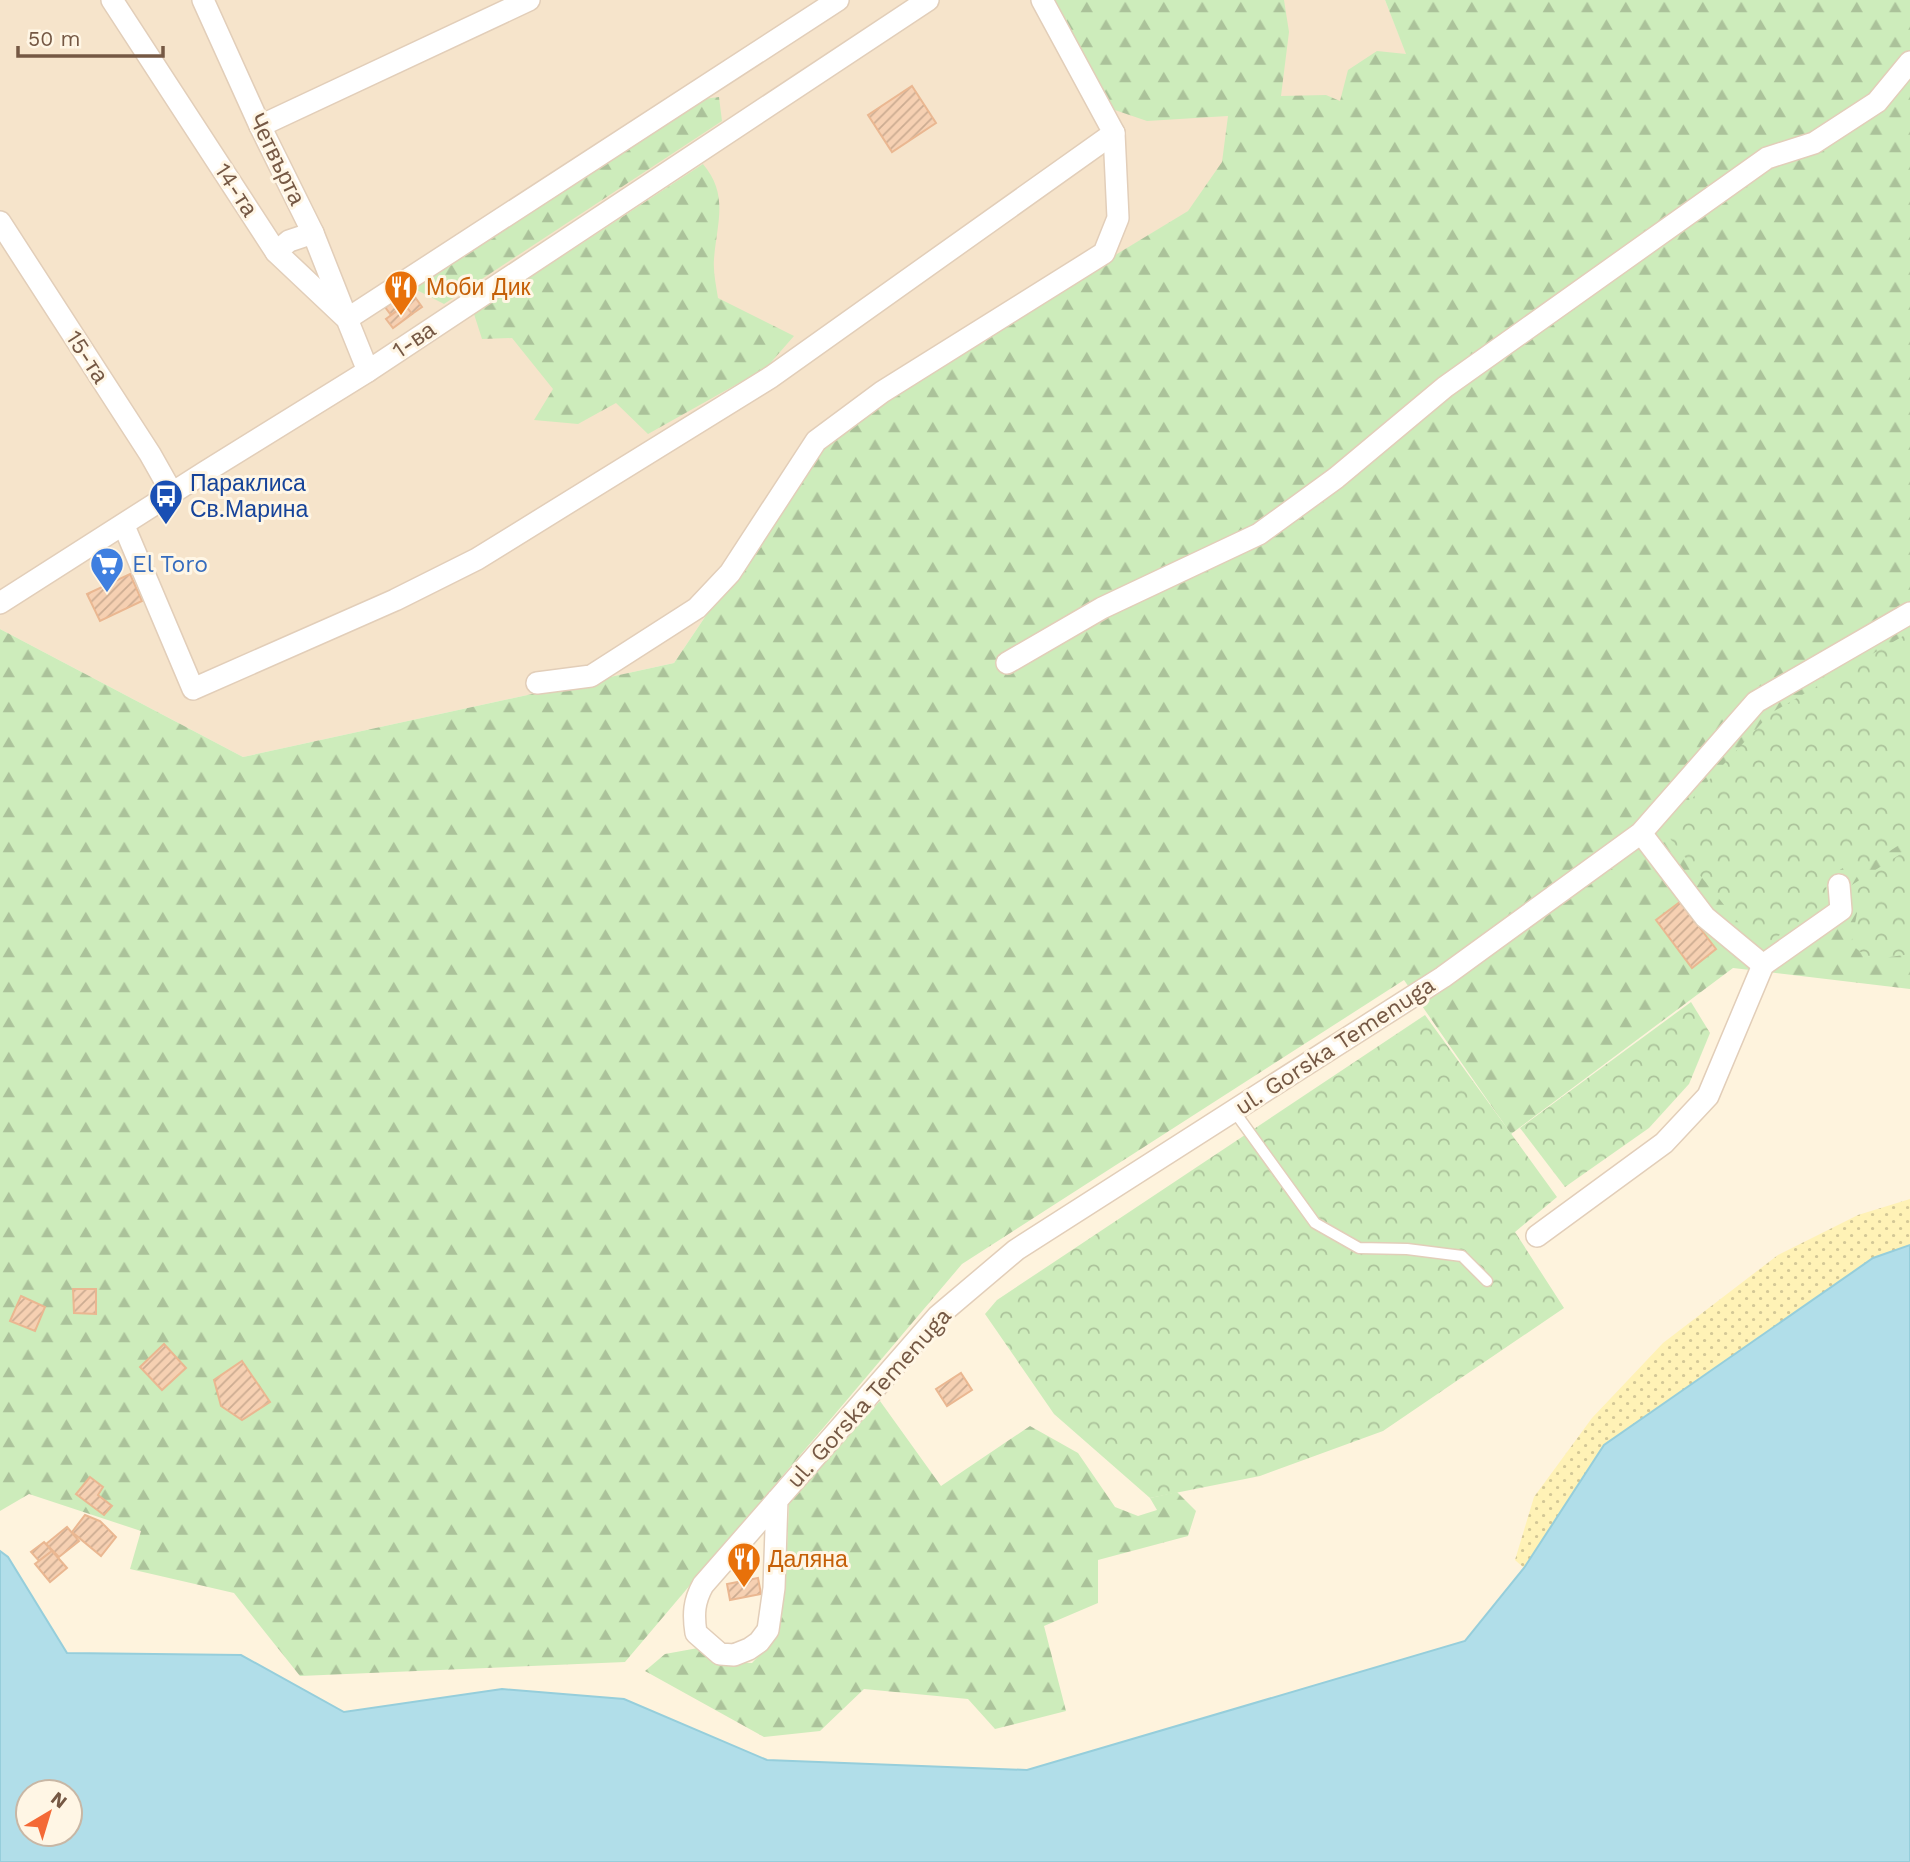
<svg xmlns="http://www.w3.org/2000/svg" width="1910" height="1862" viewBox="0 0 1910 1862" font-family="'Work Sans',sans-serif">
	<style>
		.residential { fill: #f6e4cb }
		.forest { fill: url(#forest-firs) }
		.sand { fill: url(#sand-dots) }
		.park { fill: url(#park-crowns) }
		.water { fill: #b1dee9; stroke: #96cedb; stroke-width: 2; fill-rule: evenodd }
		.building { fill: url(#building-hatch); stroke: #eab791; stroke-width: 2 }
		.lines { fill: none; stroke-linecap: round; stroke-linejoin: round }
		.service-casing { stroke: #e2ceb9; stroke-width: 13 }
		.minor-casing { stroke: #e2ceb9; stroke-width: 24 }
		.service { stroke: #fff; stroke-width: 10 }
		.minor { stroke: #fff; stroke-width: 21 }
		.labels { text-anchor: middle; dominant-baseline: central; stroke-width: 6; stroke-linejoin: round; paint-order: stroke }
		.street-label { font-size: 23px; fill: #755844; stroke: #fff6e5 }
		.food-label { font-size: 23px; fill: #c56008; stroke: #fff6e5; text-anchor: start }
		.transit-label { font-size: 23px; fill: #164399; stroke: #fff6e5; text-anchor: start }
		.shop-label { font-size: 23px; fill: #366cbe; stroke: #fff6e5; text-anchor: start }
	</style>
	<defs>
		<pattern id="forest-firs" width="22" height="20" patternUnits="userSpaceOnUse" patternTransform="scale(1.75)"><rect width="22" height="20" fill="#cdecbb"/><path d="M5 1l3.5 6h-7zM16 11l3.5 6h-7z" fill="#abc29a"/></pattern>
		<pattern id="sand-dots" width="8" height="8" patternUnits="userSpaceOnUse" patternTransform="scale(1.75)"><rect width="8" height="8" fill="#fff2b6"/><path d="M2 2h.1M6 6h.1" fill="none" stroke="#d3c796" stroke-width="1.8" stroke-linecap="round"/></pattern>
		<pattern id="park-crowns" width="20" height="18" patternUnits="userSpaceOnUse" patternTransform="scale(1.75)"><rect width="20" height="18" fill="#cdecbb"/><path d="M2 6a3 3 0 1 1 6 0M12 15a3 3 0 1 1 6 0" fill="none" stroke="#abc29a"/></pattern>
		<pattern id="building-hatch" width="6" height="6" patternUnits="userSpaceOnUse" patternTransform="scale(1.75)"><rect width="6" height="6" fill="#f6d0b2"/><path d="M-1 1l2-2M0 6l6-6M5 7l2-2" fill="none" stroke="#ccac92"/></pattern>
	</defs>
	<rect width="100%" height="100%" fill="#fef3dd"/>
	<!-- residential -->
	<path class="residential" d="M0,0H1385L1415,75L955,352L822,443L674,663L243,757L0,629Z"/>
	<!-- forest -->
	<g class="forest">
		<path d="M1050,0H1284L1289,32L1281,96L1326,95L1340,101L1348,70L1377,51L1406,54L1385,0H1910V989L1733,968L1511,1134L1404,980L962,1264L625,1662L300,1676L234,1593L130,1569L141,1531L29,1494L0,1511V629L243,757L674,663L822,443L955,352L1188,211L1222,162L1228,116L1147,121L1106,107Z"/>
		<path d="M719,97L722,121L444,304L413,288L703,99Z"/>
		<path d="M703,164C729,195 717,222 714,259C713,272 716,285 718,298L794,336L766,368L648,434L616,403L578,424L534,420L553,389L512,338L482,339L474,314Z"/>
		<path d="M880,1401L941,1486L1030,1426L1078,1453L1115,1507L1138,1516L1157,1510L1150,1498L1177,1492L1196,1511L1188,1536L1098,1560V1603L1044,1626L1066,1711L995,1729L968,1699L864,1689L820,1731L764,1737L645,1671L665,1654L698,1648L714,1662L752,1663L777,1637L786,1572L789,1502Z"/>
	</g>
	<!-- sand -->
	<path class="sand" d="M1910,1199V1245L1873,1258L1604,1445L1524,1568L1515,1560L1534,1497L1592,1418L1663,1343L1778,1255L1858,1215Z"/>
	<!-- park -->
	<g class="park">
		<path d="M1910,632V838L1854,874L1846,866L1827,878L1825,903L1760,949L1663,830L1771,713Z"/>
		<path d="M1910,848V954L1870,960L1851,944L1857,913L1847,888Z"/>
		<path d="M1691,1002L1710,1033L1689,1084L1649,1128L1565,1187L1520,1128Z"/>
		<path d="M1425,1015L1557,1197L1515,1232L1564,1308L1383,1431L1260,1476L1150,1498L1054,1414L985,1314L997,1300Z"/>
	</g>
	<!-- water -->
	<path class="water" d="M1910,1245V1862H0V1551L8,1557L67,1653L241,1655L344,1712L502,1689L624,1699L767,1760L1027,1770L1465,1641L1524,1568L1604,1445L1873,1258ZM28,1792H70V1834H28Z"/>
	<!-- building -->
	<g class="building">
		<path d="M912,86L936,123L892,152L868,115Z"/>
		<path d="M410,290L422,307L412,314L405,305L391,315L385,307Z"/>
		<path d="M405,305L412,314L393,328L386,319Z"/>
		<path d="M130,574L142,601L100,621L87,594Z"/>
		<path d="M1680,902L1716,949L1692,968L1656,920Z"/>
		<path d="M73,1289H96V1314L74,1313Z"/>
		<path d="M21,1296L45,1307L35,1331L10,1321Z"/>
		<path d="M164,1344L186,1368L162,1390L140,1367Z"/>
		<path d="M242,1361L270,1402L242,1420L221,1406L214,1380Z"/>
		<path d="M961,1373L972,1390L947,1406L936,1389Z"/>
		<path d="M90,1477L103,1487L98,1495L112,1506L104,1515L76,1494Z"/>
		<path d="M85,1515L100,1521L116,1537L101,1556L72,1532Z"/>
		<path d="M67,1527L79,1541L59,1557L46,1544Z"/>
		<path d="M44,1542L52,1551L39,1561L31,1552Z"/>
		<path d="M52,1551L67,1568L50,1582L35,1564Z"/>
		<path d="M758,1578L761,1594L730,1600L727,1584Z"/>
	</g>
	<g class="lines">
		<!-- service casing -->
		<g class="service-casing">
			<path id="service" d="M1234,1111L1315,1223L1359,1248L1407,1249L1462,1256L1487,1281"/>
		</g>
		<!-- minor casing -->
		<g class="minor-casing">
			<g id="minor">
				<path d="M112,0L276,252L347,319L368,371"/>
				<path d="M203,0L260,126L313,233L347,319L838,0"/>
				<path d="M260,126L529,0"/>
				<path d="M0,222L150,454L172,493"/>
				<path d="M276,252L289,241L313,233"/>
				<path d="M124,526L193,689L395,600L477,559L771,377L1114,133L1042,0"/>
				<path d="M0,603L205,472L368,371L928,0"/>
				<path d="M1007,663L1102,608L1259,534L1336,478L1445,387L1767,158L1814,143L1877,102L1910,62"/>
				<path d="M537,683L591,676L697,608L730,573L816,441L882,392L1104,253L1118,218L1114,133"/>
				<path d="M1641,833L1705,917L1763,965"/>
				<path d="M1537,1236L1664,1143L1708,1096L1763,965L1841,910L1839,885"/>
				<path d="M777,1500L774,1588L768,1630L759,1642L749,1649L734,1655L720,1654L696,1633C693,1614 694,1601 703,1585L938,1316L1016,1250L1443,977L1641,833L1756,702L1910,613"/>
			</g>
		</g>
		<!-- service -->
		<use href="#service" class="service"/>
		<!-- minor -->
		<use href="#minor" class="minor"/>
	</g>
	<!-- icons -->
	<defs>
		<g id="restaurant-pin" transform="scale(1.75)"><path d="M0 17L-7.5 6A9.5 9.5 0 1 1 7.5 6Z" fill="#e8710a" stroke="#fff6e5"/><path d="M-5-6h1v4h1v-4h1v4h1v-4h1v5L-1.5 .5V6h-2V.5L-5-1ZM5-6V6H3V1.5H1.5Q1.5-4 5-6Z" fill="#fff"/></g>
		<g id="bus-pin" transform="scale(1.75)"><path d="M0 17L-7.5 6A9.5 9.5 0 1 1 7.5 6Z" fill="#1a4fb4" stroke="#fff6e5"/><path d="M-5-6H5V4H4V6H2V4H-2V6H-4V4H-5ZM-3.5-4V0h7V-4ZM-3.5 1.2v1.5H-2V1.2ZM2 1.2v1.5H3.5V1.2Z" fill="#fff"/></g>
		<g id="supermarket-pin" transform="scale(1.75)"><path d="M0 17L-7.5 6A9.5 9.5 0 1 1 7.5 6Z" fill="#3f7fe0" stroke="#fff6e5"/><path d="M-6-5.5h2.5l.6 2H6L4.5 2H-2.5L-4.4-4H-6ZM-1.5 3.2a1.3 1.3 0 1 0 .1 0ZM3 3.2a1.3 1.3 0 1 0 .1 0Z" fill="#fff"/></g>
	</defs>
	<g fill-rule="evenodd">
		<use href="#restaurant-pin" x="401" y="287"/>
		<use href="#bus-pin" x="166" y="496"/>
		<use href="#supermarket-pin" x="107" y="564"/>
		<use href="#restaurant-pin" x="744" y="1559"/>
	</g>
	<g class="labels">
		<!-- street labels -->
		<g class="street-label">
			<text transform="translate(277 159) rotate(64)">Четвърта</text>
			<text transform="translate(236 190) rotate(57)">14-та</text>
			<text transform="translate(414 340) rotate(-34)">1-ва</text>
			<text transform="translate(87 357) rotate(57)">15-та</text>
			<text transform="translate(1335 1046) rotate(-33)">ul. Gorska Temenuga</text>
			<text transform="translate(869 1398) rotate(-48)">ul. Gorska Temenuga</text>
		</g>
		<!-- food labels -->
		<g class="food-label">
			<text x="426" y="287">Моби Дик</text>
			<text x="768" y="1559">Даляна</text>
		</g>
		<!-- transit labels -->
		<g class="transit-label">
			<text x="190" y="483">Параклиса<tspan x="190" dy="26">Св.Марина</tspan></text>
		</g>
		<!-- shop labels -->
		<g class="shop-label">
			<text x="132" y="564">El Toro</text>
		</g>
	</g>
	<!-- north arrow -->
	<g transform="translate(49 1813) rotate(38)"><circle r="33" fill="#fff6e5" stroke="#c8b7a5" stroke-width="2"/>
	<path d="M0-5L12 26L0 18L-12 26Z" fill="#f46936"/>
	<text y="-10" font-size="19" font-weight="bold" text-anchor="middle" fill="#755844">N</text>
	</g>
	<!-- scale -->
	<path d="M18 46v10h145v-10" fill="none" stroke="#755844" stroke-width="3.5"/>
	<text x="28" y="46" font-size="21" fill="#755844" stroke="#fff6e5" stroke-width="5" paint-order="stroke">50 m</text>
</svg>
